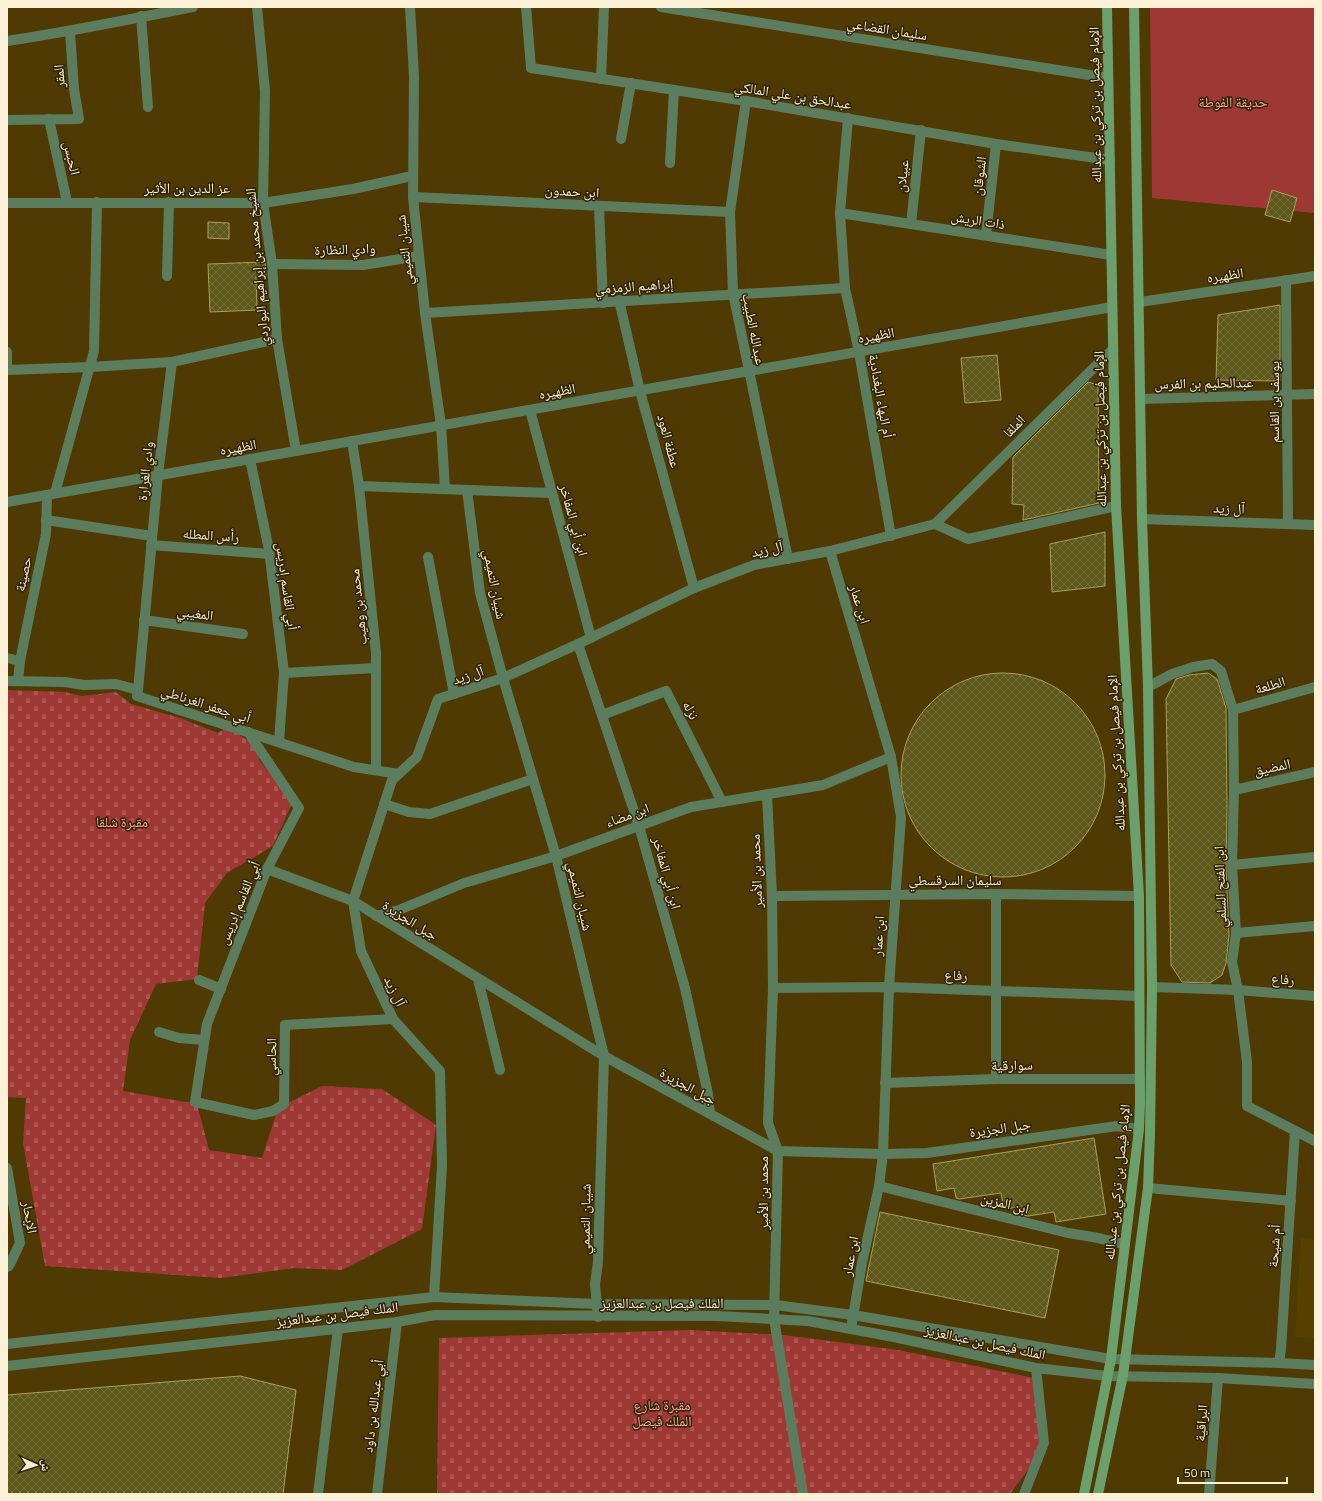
<svg xmlns="http://www.w3.org/2000/svg" width="1322" height="1501" font-family="'Titillium Web','Noto Naskh Arabic',sans-serif">
<style>
.built{fill:#584100}
.green{fill:#9e3835}
.cemetery{fill:url(#cemetery-stones)}
.building{fill:url(#building-cross-hatch);stroke:#a5a15d}
.lines{fill:none;stroke-linecap:round;stroke-linejoin:round}
.minor{stroke:#5c7d5d;stroke-width:10}
.tertiary{stroke:#5c7d5d;stroke-width:10}
.secondary{stroke:#6ba06c;stroke-width:10}
.labels{text-anchor:middle;stroke-width:3;stroke-linejoin:round;paint-order:stroke}
.street-label{font-size:14px;fill:#fcf0d7;stroke:#2f2308}
.park-label{font-size:14px;fill:#feaaa3;stroke:#2f2308}
</style>
<defs>
<pattern id="cemetery-stones" width="16" height="16" patternUnits="userSpaceOnUse"><rect width="16" height="16" fill="#9e3835"/><path d="M2 7V4a2 2 0 0 1 4 0v3zM10 15v-3a2 2 0 0 1 4 0v3z" fill="#ac5552"/></pattern>
<pattern id="building-cross-hatch" width="8" height="8" patternUnits="userSpaceOnUse"><rect width="8" height="8" fill="#5d5819"/><path d="M0 0l8 8M0 8l8-8" fill="none" stroke="#75703a"/></pattern>
</defs>
<rect width="100%" height="100%" fill="#4f3a04"/>
<!-- built -->
<polygon class="built" points="1301,1239 1315,1240 1315,1338 1295,1337"/>
<!-- green -->
<polygon class="green" points="1150,7 1315,7 1315,213 1152,198"/>
<!-- cemetery -->
<g class="cemetery">
<polygon points="7,690 65,692 82,696 116,692 131,704 180,718 218,733 227,727 255,745 259,760 293,801 273,846 227,873 205,903 197,979 156,984 130,1040 123,1091 197,1104 209,1150 262,1158 278,1108 322,1086 382,1089 436,1125 422,1229 342,1270 294,1268 221,1278 45,1266 23,1143 26,1098 7,1097"/>
<polygon points="690,1330 784,1335 898,1350 1039,1379 1042,1451 1010,1494 437,1494 439,1338"/>
</g>
<!-- building -->
<g class="building">
<polygon points="1272,190 1297,198 1290,222 1265,215"/>
<polygon points="208,222 229,223 229,239 208,238"/>
<polygon points="265,262 266,276 256,276 257,310 210,312 208,264"/>
<polygon points="1280,305 1280,381 1216,380 1218,315"/>
<polygon points="997,355 1001,400 965,403 961,358"/>
<polygon points="1088,382 1098,385 1099,503 1023,520 1024,505 1012,504 1013,457"/>
<polygon points="1105,532 1105,586 1052,592 1050,544"/>
<circle cx="1003" cy="775" r="102"/>
<polygon points="1208,673 1217,679 1226,708 1227,805 1226,865 1229,935 1226,963 1222,975 1210,983 1182,982 1171,965 1166,699 1176,679 1189,675"/>
<polygon points="1094,1138 1106,1214 1056,1222 1054,1212 1028,1216 1023,1215 1021,1207 1004,1209 1001,1193 959,1199 956,1198 954,1188 937,1191 933,1164"/>
<polygon points="880,1212 1059,1250 1045,1318 866,1281"/>
<polygon points="240,1376 296,1390 283,1494 7,1494 7,1395"/>
</g>
<g class="lines">
<!-- minor -->
<g class="minor">
<polyline points="257,7 265,91 263,203 272,264 277,339 296,451"/>
<polyline points="410,7 414,76 413,197 425,313 441,425 445,489"/>
<polyline points="526,7 531,68 746,101 996,144 1110,160"/>
<polyline points="661,7 1108,78"/>
<polyline points="141,16 148,107"/>
<path d="M7,41c62,-9 124,-22 186,-34"/>
<polyline points="601,79 604,7"/>
<polyline points="746,101 730,212 733,293 788,559"/>
<polyline points="848,118 840,213 845,288 859,352 891,536"/>
<polyline points="49,119 67,202"/>
<polyline points="7,120 79,119 74,89 70,32"/>
<polyline points="621,139 631,83"/>
<polyline points="670,163 674,90"/>
<polyline points="413,197 730,212"/>
<polyline points="7,203 263,203 353,189 412,176"/>
<polyline points="599,206 603,303"/>
<polyline points="840,213 1111,255"/>
<polyline points="911,224 921,130"/>
<polyline points="986,235 996,144"/>
<polyline points="272,264 363,265 419,256"/>
<polyline points="167,276 169,202"/>
<polyline points="1286,280 1288,524"/>
<polyline points="619,300 640,391 694,588"/>
<polyline points="1140,302 1315,276"/>
<polyline points="425,313 845,288"/>
<polyline points="7,352 7,370"/>
<polyline points="7,370 90,367 172,362"/>
<polyline points="1141,399 1315,394"/>
<polyline points="530,410 591,638"/>
<polyline points="352,441 359,486 376,653 376,770"/>
<polyline points="250,459 269,550 284,673 279,742"/>
<polyline points="359,486 552,493"/>
<polyline points="467,490 480,593 503,678 556,856 604,1056 598,1262 595,1284 598,1317"/>
<polyline points="55,493 94,351 97,202"/>
<polyline points="7,502 1112,307"/>
<polyline points="1142,519 1315,525"/>
<polyline points="46,520 152,536"/>
<polyline points="935,524 1113,349"/>
<polyline points="151,545 269,554"/>
<polyline points="830,551 891,757 901,817 889,987 883,1154 879,1186 862,1263 851,1329"/>
<polyline points="428,557 454,694"/>
<polyline points="144,620 243,634"/>
<polyline points="578,644 639,826 685,988 708,1094 710,1114"/>
<polyline points="7,658 20,661"/>
<polyline points="284,673 376,668"/>
<polyline points="7,681 65,682 84,685 116,684 138,690 137,696 354,767 399,774"/>
<polyline points="18,681 20,661 46,534 47,495"/>
<polyline points="1148,687 1172,674 1193,667 1212,664 1221,671 1233,710 1234,790 1232,865 1236,933 1232,962 1238,990 1247,1062 1247,1106 1315,1141"/>
<polyline points="138,690 158,475 172,362 277,339"/>
<polyline points="1233,710 1315,687"/>
<polyline points="602,715 666,691 722,802"/>
<polyline points="248,732 299,808 267,869 207,1024 195,1102 254,1115 273,1111 284,1104 285,1025 393,1019"/>
<polyline points="1234,790 1315,772"/>
<polyline points="767,795 772,896 773,988 768,1123 778,1151 774,1319 803,1494"/>
<polyline points="384,804 409,812 430,814 533,779"/>
<polyline points="1232,865 1315,857"/>
<polyline points="267,869 353,901 604,1056 778,1151 883,1154 927,1153 1117,1126 1139,1129"/>
<polyline points="996,894 996,1079"/>
<polyline points="772,896 996,894 1139,896"/>
<polyline points="376,916 399,910 464,883 556,856 691,807 823,785 891,757"/>
<polyline points="1236,933 1315,926"/>
<polyline points="478,979 500,1070"/>
<polyline points="199,980 221,989"/>
<polyline points="1152,987 1238,990 1315,996"/>
<polyline points="773,988 889,987 1139,996"/>
<polyline points="159,1032 179,1038 204,1040"/>
<polyline points="885,1083 996,1079 1139,1079"/>
<polyline points="7,1168 20,1243 9,1266 7,1267"/>
<polyline points="879,1186 1068,1233 1093,1237 1125,1244"/>
<polyline points="1148,1188 1291,1201"/>
<polyline points="434,1297 442,1166 440,1071 393,1019 361,951 353,901 392,780 417,757 438,699 503,678 578,644 694,588 754,565 830,551 935,524 968,539 1116,506"/>
<polyline points="1279,1363 1281,1349 1295,1131"/>
<polyline points="318,1494 338,1328"/>
<polyline points="377,1494 397,1322"/>
<polyline points="1024,1494 1044,1443 1036,1368"/>
<polyline points="1209,1494 1218,1378"/>
</g>
<!-- tertiary -->
<g class="tertiary">
<polyline points="7,1344 434,1297 597,1304 775,1305 853,1315 1111,1359 1279,1363 1315,1365"/>
<polyline points="7,1366 397,1322 435,1315 717,1316 808,1321 894,1337 1036,1368 1108,1376 1218,1378 1315,1384"/>
</g>
<!-- secondary -->
<g class="secondary">
<polyline points="1084,1494 1111,1359 1139,1129 1140,1102 1139,896 1116,506 1107,7"/>
<polyline points="1098,1494 1123,1375 1148,1188 1150,1134 1152,987 1148,687 1142,519 1134,7"/>
</g>
</g>
<g class="labels">
<!-- street labels -->
<g class="street-label">
<text transform="translate(887 29) rotate(9)" y="5">سليمان القضاعي</text>
<text transform="translate(59 76) rotate(-94)" y="5">المقر</text>
<text transform="translate(793 95) rotate(9)" y="5">عبدالحق بن علي المالكي</text>
<text transform="translate(1095 105) rotate(-91)" y="5">الإمام فيصل بن تركي بن عبدالله</text>
<text transform="translate(72 158) rotate(77)" y="5">الحبس</text>
<text transform="translate(902 176) rotate(-84)" y="5">عبيلان</text>
<text transform="translate(979 176) rotate(-83)" y="5">الشوقان</text>
<text x="187" y="193">عز الدين بن الأثير</text>
<text transform="translate(572 191) rotate(3)" y="5">ابن حمدون</text>
<text transform="translate(978 220) rotate(9)" y="5">ذات الريش</text>
<text transform="translate(345 249) rotate(-2)" y="5">وادي النظارة</text>
<text transform="translate(404 250) rotate(-96)" y="5">شيبان التميمي</text>
<text transform="translate(257 267) rotate(-95)" y="5">الشيخ محمد بن إبراهيم البواردي</text>
<text transform="translate(1225 275) rotate(-8)" y="5">الظهيره</text>
<text transform="translate(634 286) rotate(-4)" y="5">إبراهيم الزمزمي</text>
<text transform="translate(754 329) rotate(79)" y="5">عبدالله الطبيب</text>
<text transform="translate(876 335) rotate(-10)" y="5">الظهيره</text>
<text transform="translate(1204 383) rotate(-1)" y="5">عبدالحليم بن الفرس</text>
<text transform="translate(557 391) rotate(-10)" y="5">الظهيره</text>
<text transform="translate(881 396) rotate(80)" y="5">أم البهاء البغدادية</text>
<text transform="translate(1274 402) rotate(-90)" y="5">يوسف بن القاسم</text>
<text transform="translate(1014 426) rotate(-45)" y="5">الملقا</text>
<text transform="translate(1100 429) rotate(-91)" y="5">الإمام فيصل بن تركي بن عبدالله</text>
<text transform="translate(669 441) rotate(75)" y="5">عطفة العود</text>
<text transform="translate(238 447) rotate(-10)" y="5">الظهيره</text>
<text transform="translate(145 471) rotate(-84)" y="5">وادي الغرارة</text>
<text transform="translate(1229 508) rotate(2)" y="5">آل زيد</text>
<text transform="translate(574 520) rotate(75)" y="5">ابن أبي المفاخر</text>
<text transform="translate(211 535) rotate(4)" y="5">رأس المطله</text>
<text transform="translate(767 549) rotate(-12)" y="5">آل زيد</text>
<text transform="translate(23 574) rotate(-78)" y="5">حصينة</text>
<text transform="translate(495 584) rotate(79)" y="5">شيبان التميمي</text>
<text transform="translate(287 586) rotate(82)" y="5">أبي القاسم إدريس</text>
<text transform="translate(860 604) rotate(73)" y="5">ابن عمار</text>
<text transform="translate(358 607) rotate(-96)" y="5">محمد بن وهيب</text>
<text transform="translate(195 613) rotate(8)" y="5">المغيبي</text>
<text transform="translate(468 675) rotate(-18)" y="5">آل زيد</text>
<text transform="translate(1270 685) rotate(-16)" y="5">الطلعة</text>
<text transform="translate(206 704) rotate(18)" y="5">أبي جعفر الغرناطي</text>
<text transform="translate(691 710) rotate(63)" y="5">نزله</text>
<text transform="translate(1116 753) rotate(-93)" y="5">الإمام فيصل بن تركي بن عبدالله</text>
<text transform="translate(1272 767) rotate(-12)" y="5">المضيق</text>
<text transform="translate(627 815) rotate(-20)" y="5">ابن مضاء</text>
<text transform="translate(756 871) rotate(-92)" y="5">محمد بن الأمير</text>
<text transform="translate(667 873) rotate(75)" y="5">ابن أبي المفاخر</text>
<text x="955" y="885">سليمان السرقسطي</text>
<text transform="translate(1220 887) rotate(-92)" y="5">ابن الفتح السلمي</text>
<text transform="translate(580 896) rotate(77)" y="5">شيبان التميمي</text>
<text transform="translate(239 903) rotate(-68)" y="5">أبي القاسم إدريس</text>
<text transform="translate(410 920) rotate(32)" y="5">جبل الجزيرة</text>
<text transform="translate(878 936) rotate(-86)" y="5">ابن عمار</text>
<text transform="translate(956 975) rotate(2)" y="5">رفاع</text>
<text transform="translate(1283 979) rotate(4)" y="5">رفاع</text>
<text transform="translate(395 991) rotate(65)" y="5">آل زيد</text>
<text transform="translate(271 1057) rotate(-89)" y="5">الحاسي</text>
<text transform="translate(1012 1065) rotate(-1)" y="5">سوارقية</text>
<text transform="translate(688 1086) rotate(29)" y="5">جبل الجزيرة</text>
<text transform="translate(1000 1128) rotate(-8)" y="5">جبل الجزيرة</text>
<text transform="translate(1117 1182) rotate(-84)" y="5">الإمام فيصل بن تركي بن عبدالله</text>
<text transform="translate(763 1193) rotate(-90)" y="5">محمد بن الأمير</text>
<text transform="translate(1005 1203) rotate(14)" y="5">ابن المزين</text>
<text transform="translate(30 1217) rotate(80)" y="5">الإبحار</text>
<text transform="translate(585 1219) rotate(-89)" y="5">شيبان التميمي</text>
<text transform="translate(1274 1246) rotate(-86)" y="5">أم شيحة</text>
<text transform="translate(850 1256) rotate(-79)" y="5">ابن عمار</text>
<text x="662" y="1308">الملك فيصل بن عبدالعزيز</text>
<text transform="translate(337 1314) rotate(-7)" y="5">الملك فيصل بن عبدالعزيز</text>
<text transform="translate(985 1342) rotate(12)" y="5">الملك فيصل بن عبدالعزيز</text>
<text transform="translate(373 1406) rotate(-83)" y="5">أبي عبدالله بن داود</text>
<text transform="translate(1201 1423) rotate(-85)" y="5">البراقية</text>
</g>
<!-- park labels -->
<g class="park-label">
<text x="1233" y="107">حديقة الفوطة</text>
<text x="122" y="827">مقبرة شلقا</text>
<text x="662" y="1410">مقبرة شارع<tspan x="662" dy="16">الملك فيصل</tspan></text>
</g>
</g>
<!-- border -->
<rect width="1322" height="1501" fill="none" stroke="#fcf0d7" stroke-width="16"/>
<!-- north arrow -->
<g transform="translate(36 1465) rotate(93)" stroke="#2f2308" stroke-width="3" paint-order="stroke">
<path d="M0-3L7 15L0 10L-7 15Z" fill="#fcf0d7"/>
<text y="-6" font-size="11" font-weight="bold" text-anchor="middle" fill="#fcf0d7">ش</text>
</g>
<!-- scale -->
<path d="M1178 1477v6h109v-6" fill="none" stroke="#fcf0d7" stroke-width="2"/>
<text x="1184" y="1477" font-size="12" fill="#fcf0d7" stroke="#2f2308" stroke-width="3" paint-order="stroke">50 m</text>
</svg>
